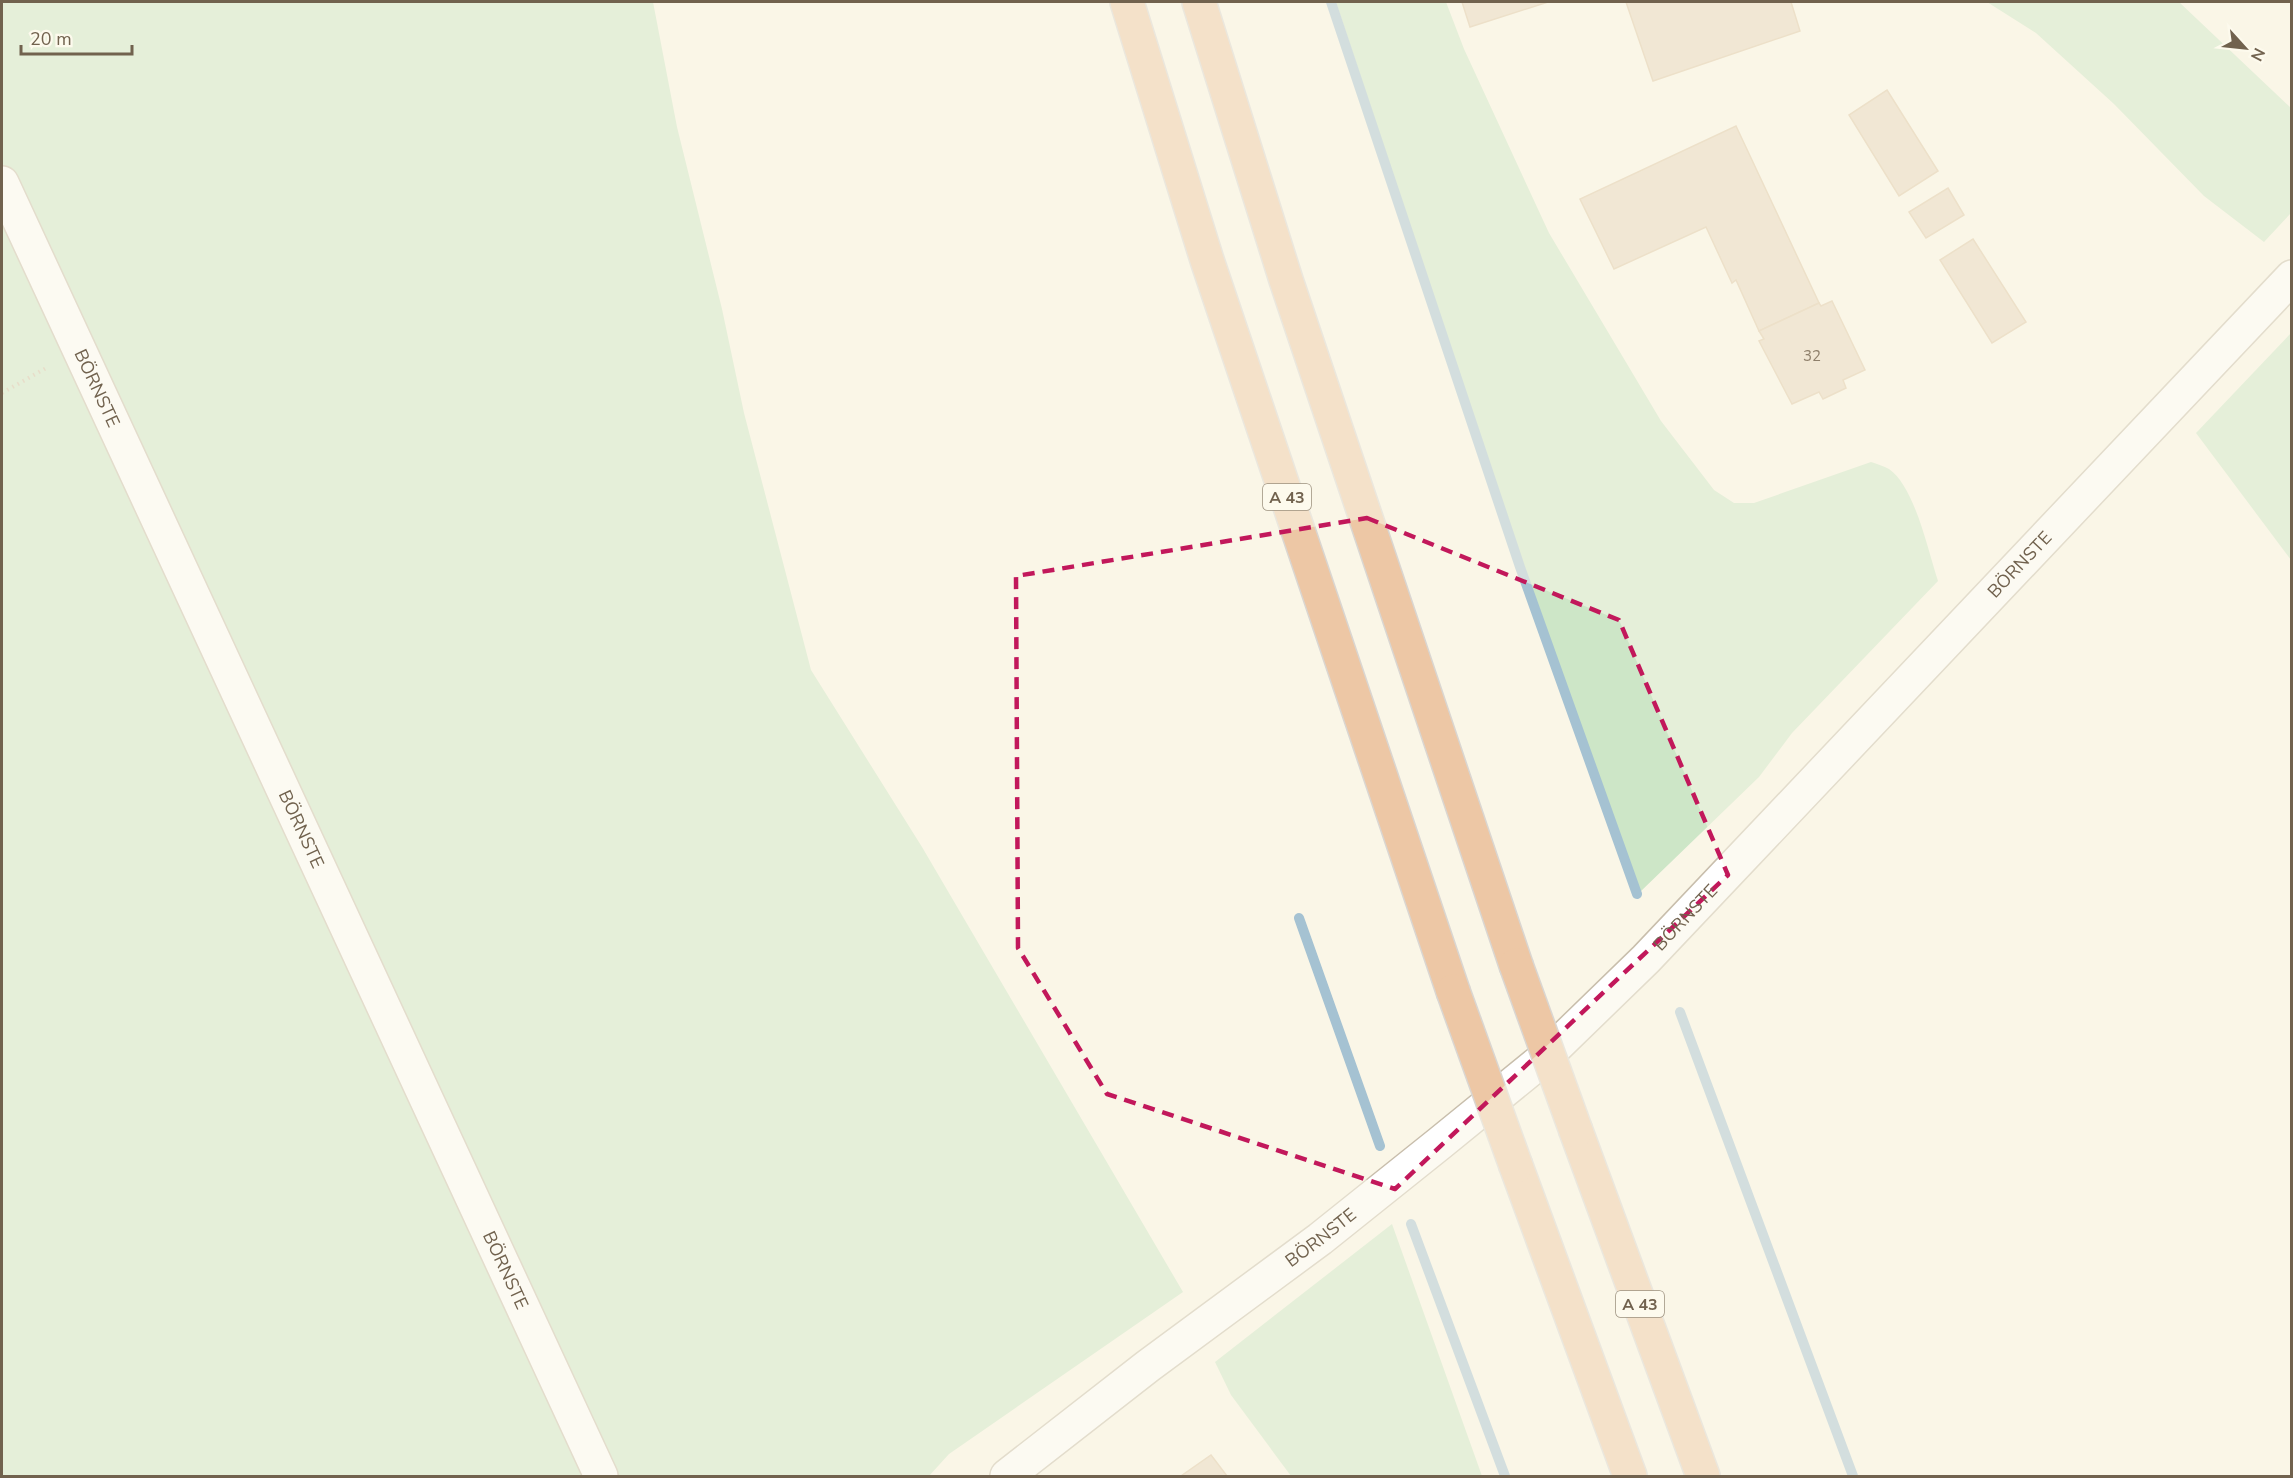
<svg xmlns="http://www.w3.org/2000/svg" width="2293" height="1478" font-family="'Nunito Sans',sans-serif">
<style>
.green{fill:#cde6c7}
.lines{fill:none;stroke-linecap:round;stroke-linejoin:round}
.stream{stroke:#a5c2d2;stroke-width:10}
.building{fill:#e7d6bd;stroke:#ddc6a4;stroke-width:1.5}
.minor-casing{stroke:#c8beac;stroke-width:36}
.highway-casing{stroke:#dad6d1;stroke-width:36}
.path{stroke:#d1bfa5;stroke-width:4;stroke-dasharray:1.5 4.5;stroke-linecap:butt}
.minor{stroke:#fff;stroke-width:33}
.highway{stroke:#edc7a5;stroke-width:33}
.highway-bridge-casing{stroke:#dad6d1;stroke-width:36;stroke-linecap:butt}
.highway-bridge{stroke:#edc7a5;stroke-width:33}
.marked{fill:none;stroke:#c2185b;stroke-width:4.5;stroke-dasharray:12 8;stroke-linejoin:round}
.labels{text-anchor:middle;stroke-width:4.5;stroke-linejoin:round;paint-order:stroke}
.number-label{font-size:15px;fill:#8e7f6a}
.shield{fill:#fdfaed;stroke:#9b907e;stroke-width:1.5}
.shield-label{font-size:16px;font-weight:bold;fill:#71624e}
.street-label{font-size:18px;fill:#71624e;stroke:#fdfaed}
</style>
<rect width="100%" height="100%" fill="#faf6e7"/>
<!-- green -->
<g class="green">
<polygon points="2,2 653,2 677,127 722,309 744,413 811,670 922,847 1183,1292 949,1454 929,1476 2,1476"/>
<path d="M1336,2h110l18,47 85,184 112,188 53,69 20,13h20l117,-41c6,2 13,4 18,7 26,18 39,82 49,112l-146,152 -33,44 -119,115 -146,-411z"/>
<polygon points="1987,2 2179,2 2291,108 2291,213 2264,242 2204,196 2114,104 2036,33"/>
<polygon points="2291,333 2291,560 2196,433"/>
<polygon points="1392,1224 1482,1476 1291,1476 1231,1395 1215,1362"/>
</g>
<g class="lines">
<!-- stream -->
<g class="stream">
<polyline points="1331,2 1520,567 1637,894"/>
<polyline points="1299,918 1380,1146"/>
<polyline points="1680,1012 1853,1476"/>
<polyline points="1411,1224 1505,1476"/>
</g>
</g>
<!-- building -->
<g class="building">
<polygon points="1462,2 1548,2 1470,27"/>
<polygon points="1626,2 1791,2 1800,31 1653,81"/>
<polygon points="1887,90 1938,171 1899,196 1849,115"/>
<polygon points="1736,126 1819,303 1759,331 1736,280 1732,283 1706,227 1614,269 1580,199"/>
<polygon points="1948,188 1964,215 1926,238 1909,212"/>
<polygon points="1973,239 2026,322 1992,343 1940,260"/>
<polygon points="1832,301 1865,370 1843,380 1846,388 1823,399 1819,392 1792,404 1759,341 1764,339 1759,331 1819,303 1821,306"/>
<polygon points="1211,1455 1227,1476 1181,1476"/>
</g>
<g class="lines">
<!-- minor casing -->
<g class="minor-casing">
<g id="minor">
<path id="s1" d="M2,183l599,1293"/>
<path id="s2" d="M1007,1476l141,-110 172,-127 120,-96 102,-83 104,-101 646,-682"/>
</g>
</g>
<!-- highway casing -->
<g class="highway-casing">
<g id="highway">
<polyline points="1127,2 1207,260 1453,991"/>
<polyline points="1199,2 1286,280 1516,965"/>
<polyline points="1576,1131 1703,1476"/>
<polyline points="1516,1166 1630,1476"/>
</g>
</g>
<!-- path -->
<polyline class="path" points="2,393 48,367"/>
<!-- minor -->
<use href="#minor" class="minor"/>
<!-- highway -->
<use href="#highway" class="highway"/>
<!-- highway-bridge casing -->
<g class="highway-bridge-casing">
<g id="highway-bridge">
<polyline points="1516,965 1576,1131"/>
<polyline points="1453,991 1516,1166"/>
</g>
</g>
<!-- highway-bridge -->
<use href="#highway-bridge" class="highway-bridge"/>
</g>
<!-- marked area -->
<path d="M0 0H2293V1478H0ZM1367,518l252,102 109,255 -333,314 -288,-95 -89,-146 -2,-372z" fill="#faf6e7" fill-opacity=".55" fill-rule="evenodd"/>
<path class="marked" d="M1367,518l252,102 109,255 -333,314 -288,-95 -89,-146 -2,-372z"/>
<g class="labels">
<!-- number labels -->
<g class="number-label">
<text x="1812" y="361">32</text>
</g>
<!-- shield labels -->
<g class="shield">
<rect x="1263" y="484" width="48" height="26" rx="4.5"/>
<rect x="1616" y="1291" width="48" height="26" rx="4.5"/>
</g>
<g class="shield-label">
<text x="1287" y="503">A 43</text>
<text x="1640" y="1310">A 43</text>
</g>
<!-- street labels -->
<g class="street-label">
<text dy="6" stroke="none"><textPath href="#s1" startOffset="226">BÖRNSTE</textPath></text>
<text dy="6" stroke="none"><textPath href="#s2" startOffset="1366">BÖRNSTE</textPath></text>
<text dy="6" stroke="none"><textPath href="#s1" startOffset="712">BÖRNSTE</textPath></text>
<text dy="6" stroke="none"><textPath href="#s2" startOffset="880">BÖRNSTE</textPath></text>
<text dy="6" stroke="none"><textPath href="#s2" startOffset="394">BÖRNSTE</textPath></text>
<text dy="6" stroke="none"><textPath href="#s1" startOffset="1198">BÖRNSTE</textPath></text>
</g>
</g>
<!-- border -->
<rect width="2293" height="1478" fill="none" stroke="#71624e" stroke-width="6"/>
<!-- north arrow -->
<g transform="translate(2245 48) rotate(117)" stroke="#fdfaed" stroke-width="4.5" paint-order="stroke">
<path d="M0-4.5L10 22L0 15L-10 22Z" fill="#71624e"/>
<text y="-9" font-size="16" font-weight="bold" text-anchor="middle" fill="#71624e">N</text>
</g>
<!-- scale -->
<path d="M21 45v9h111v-9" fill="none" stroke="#71624e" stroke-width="3"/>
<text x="30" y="45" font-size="18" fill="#71624e" stroke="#fdfaed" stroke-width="4.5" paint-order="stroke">20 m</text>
</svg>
